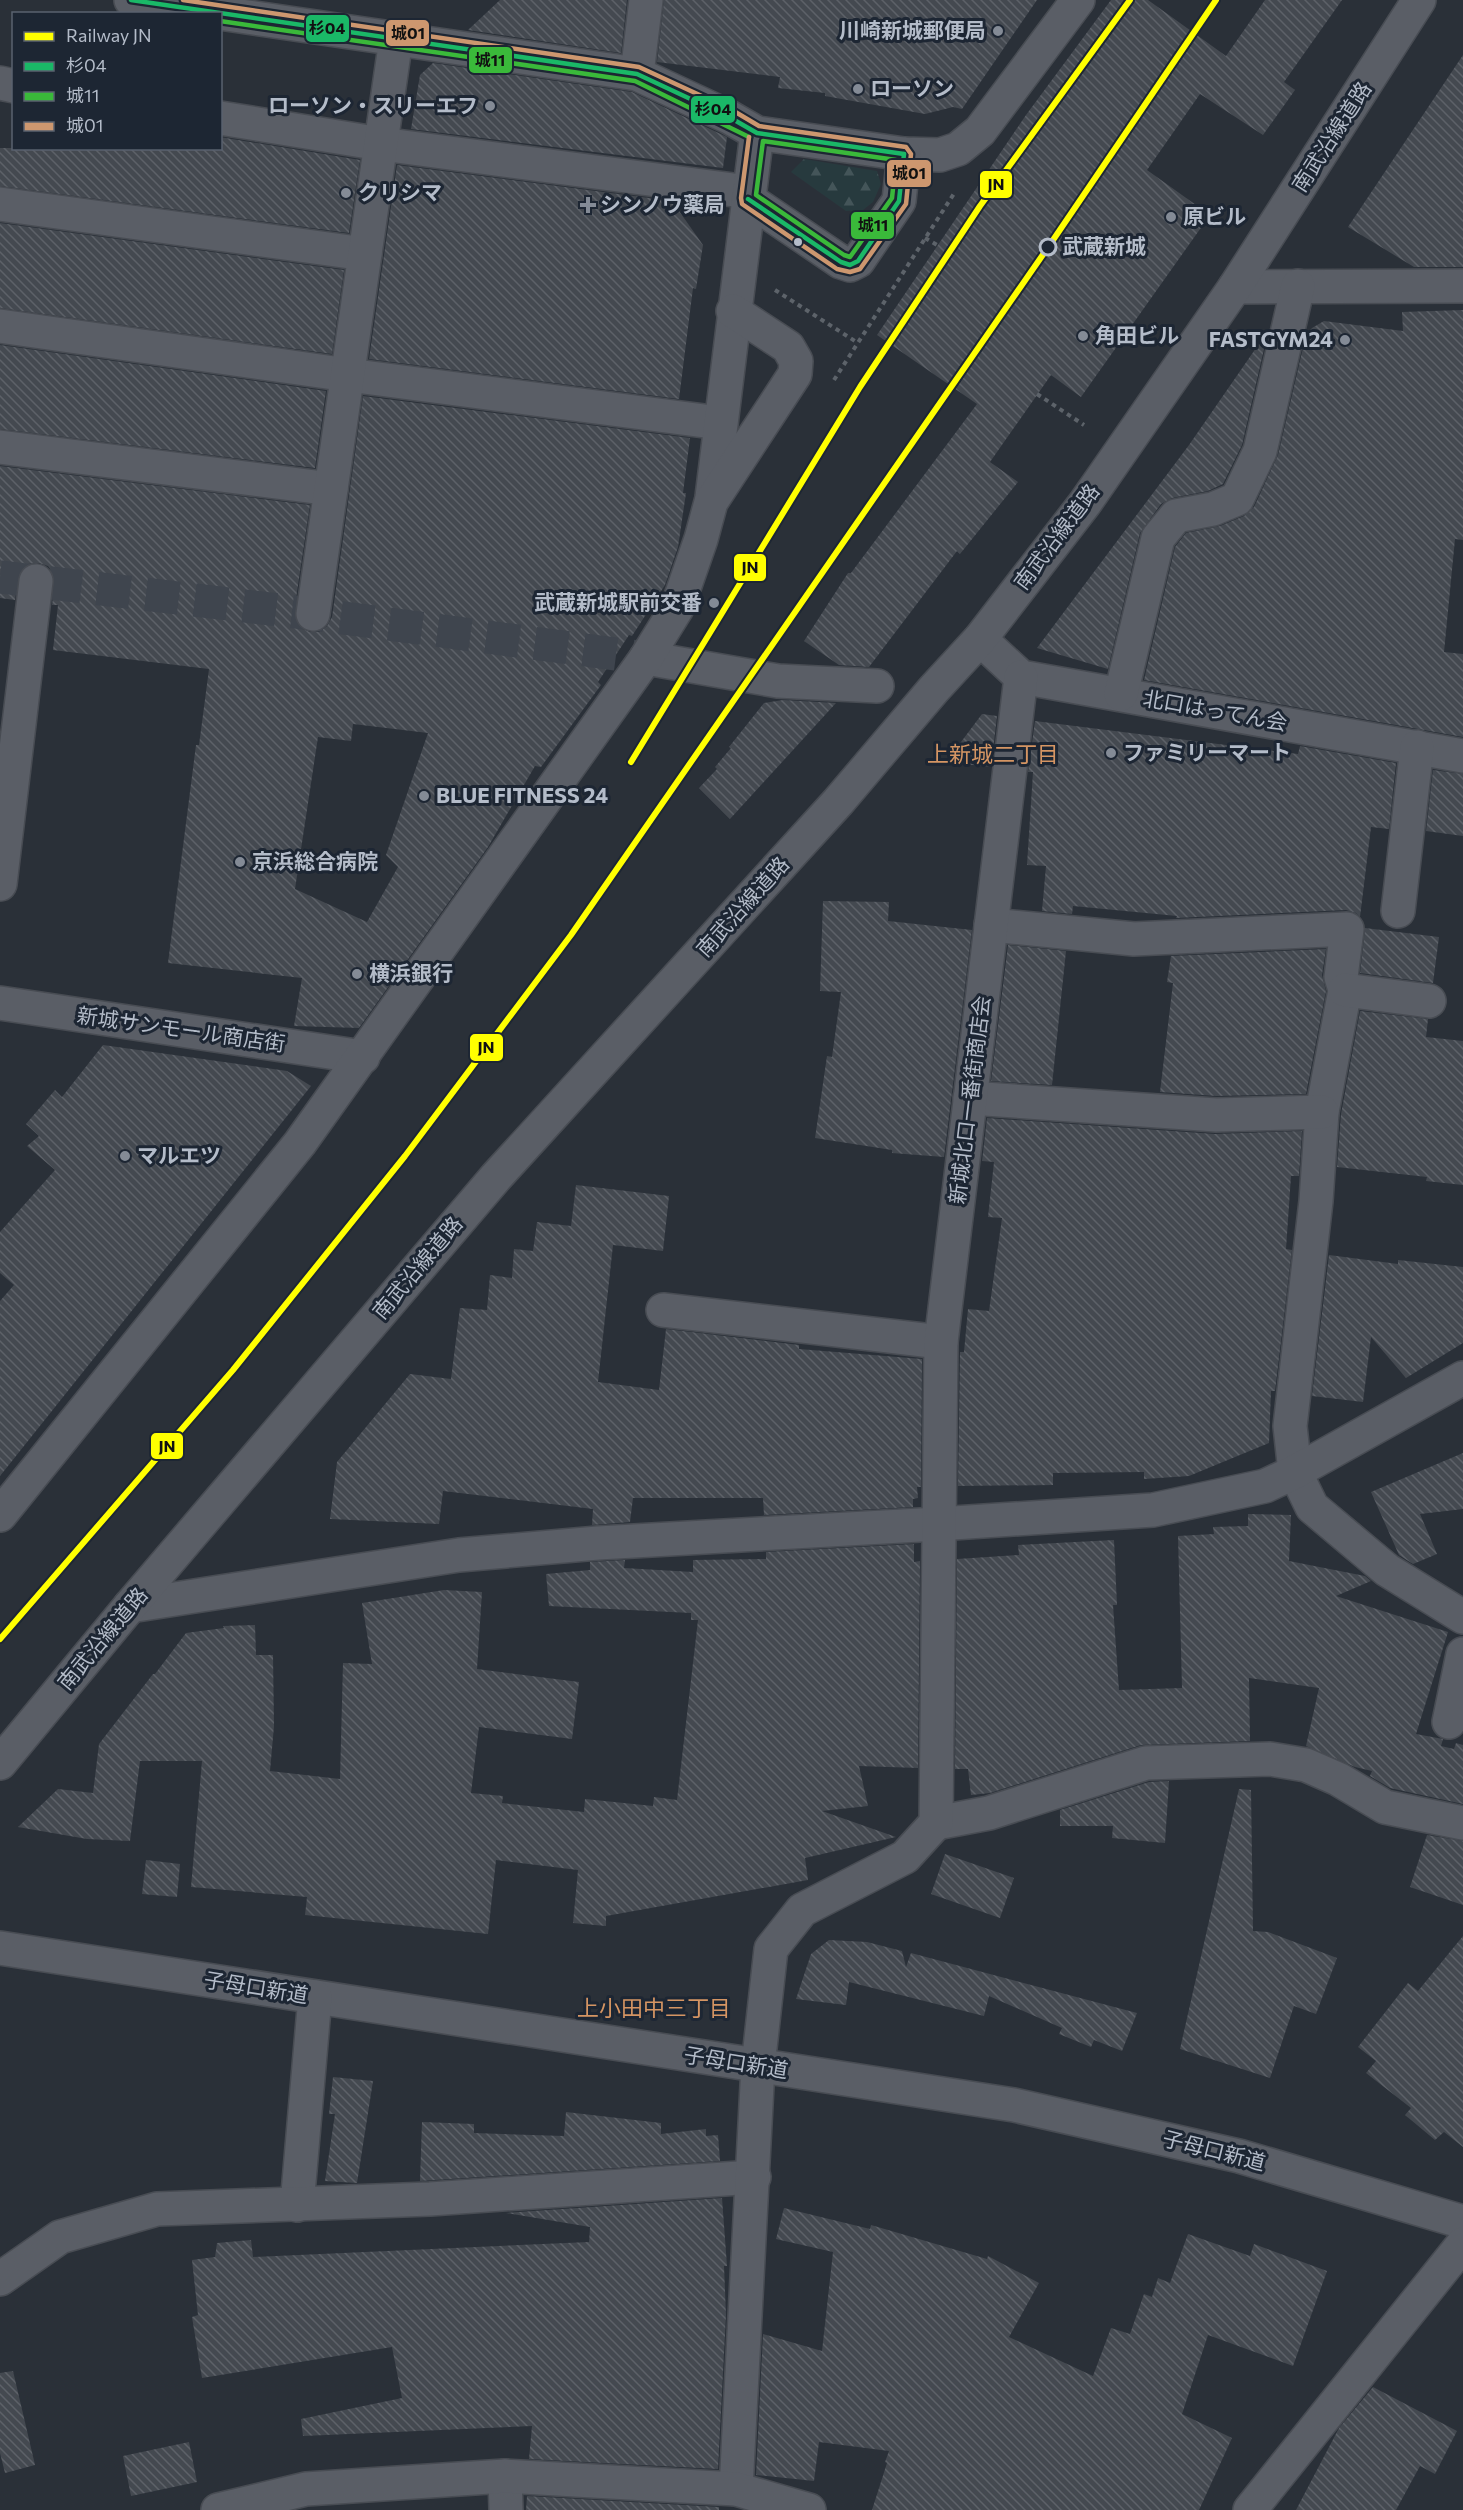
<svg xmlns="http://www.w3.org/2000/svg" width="1463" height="2510" font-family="Commissioner,'Noto Sans JP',sans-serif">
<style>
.forest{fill:url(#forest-firs)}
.building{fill:url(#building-back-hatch);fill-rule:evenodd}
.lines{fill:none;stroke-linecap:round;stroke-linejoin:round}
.minor-tunnel{stroke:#3f454e;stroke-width:33;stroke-dasharray:33 16;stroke-linecap:butt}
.minor-casing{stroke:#484c53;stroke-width:36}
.path{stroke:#5d636a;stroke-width:4;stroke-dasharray:4.5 4.5;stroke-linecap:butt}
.minor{stroke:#5a5e66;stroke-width:33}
.bus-1-casing{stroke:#1d2633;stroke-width:9}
.bus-2-casing{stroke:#1d2633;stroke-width:9}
.bus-3-casing{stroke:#1d2633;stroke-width:9}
.bus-1{stroke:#1ab867;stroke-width:4.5}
.bus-2{stroke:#3ab93a;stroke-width:4.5}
.bus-3{stroke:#cd976f;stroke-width:4.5}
.rail-1-casing{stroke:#1d2633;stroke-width:10}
.rail-1{stroke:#ff0;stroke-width:6}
.poi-dot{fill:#848b96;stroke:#1d2633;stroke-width:2}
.bus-dot{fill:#b4bcc9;stroke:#1d2633;stroke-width:2}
.stop-dot{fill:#1d2633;stroke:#b4bcc9;stroke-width:3}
.labels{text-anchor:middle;stroke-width:6;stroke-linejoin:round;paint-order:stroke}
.poi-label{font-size:21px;font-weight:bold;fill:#b4bcc9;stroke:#1d2633;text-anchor:start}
.street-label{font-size:21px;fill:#b4bcc9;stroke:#1d2633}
.stop-label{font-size:21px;font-weight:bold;fill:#b4bcc9;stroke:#1d2633;text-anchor:start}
.neighbourhood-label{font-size:22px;fill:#d59563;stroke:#1d2633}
.line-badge{stroke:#1d2633;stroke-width:2}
.pale-badge-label{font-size:16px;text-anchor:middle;font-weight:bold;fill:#111}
</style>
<defs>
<pattern id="forest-firs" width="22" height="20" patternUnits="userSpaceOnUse" patternTransform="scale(1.5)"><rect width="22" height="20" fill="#273a3e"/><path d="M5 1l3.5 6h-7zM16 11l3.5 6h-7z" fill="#445559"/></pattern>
<pattern id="building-back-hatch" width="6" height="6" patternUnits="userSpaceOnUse" patternTransform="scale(1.5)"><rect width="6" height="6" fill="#444950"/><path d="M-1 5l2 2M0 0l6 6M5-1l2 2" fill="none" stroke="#5d6168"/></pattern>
</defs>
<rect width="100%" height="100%" fill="#2a3038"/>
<!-- forest -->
<polygon class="forest" points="804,159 877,171 881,184 873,202 863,210 846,211 791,172"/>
<!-- building -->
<g class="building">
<polygon points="500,0 627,0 621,53 468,30"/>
<polygon points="664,0 1037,0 962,109 953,107 925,114 825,96 825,93 778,88 780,77 657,62"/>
<polygon points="1111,0 1148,0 1226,56 1265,0 1342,0 1284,82 1295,90 1263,135 1200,94 1147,170 1210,215 1081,397 1051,375 990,462 1018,482 960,554 957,551 869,667 839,665 804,641 848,573 851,573 977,404 877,335 1026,115"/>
<polygon points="1463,55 1463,267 1414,267 1348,227"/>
<polygon points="433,63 632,92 727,137 723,168 411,129 420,75"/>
<polygon points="220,137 360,160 349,233 0,186 0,148 220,148"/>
<polygon points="397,165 672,201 703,245 696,289 693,288 679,399 369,359"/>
<polygon points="0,223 344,270 332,354 0,308"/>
<polygon points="1463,310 1463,540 1455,539 1444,652 1463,654 1463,737 1144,680 1175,547 1186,533 1220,526 1244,516 1254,507 1278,455 1306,335 1312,328 1324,321 1403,331 1402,312"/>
<polygon points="1265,335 1267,336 1242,445 1223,484 1208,491 1172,498 1161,504 1140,533 1108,669 1037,648 1189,445"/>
<polygon points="0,345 326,391 315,468 0,429"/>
<path d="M363,396l327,42 -7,55h3l-8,54 -13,38 -33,51 -3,-1 -31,47 3,3 -60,82 -6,-1 -47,81 -129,181 -65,-2 8,-48 -134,-15 28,-218h3l10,-76 -156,-19 5,-45h-6l3,-22 -2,-10 -5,-7 -9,-3 -11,1 -7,5 -3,9 -3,22 -15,-2v-132l310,39 -16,107 1,8 6,8 9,4h9l8,-6 5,-9zM353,724l75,9 -42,122 12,12 -31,55 -72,-33 23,-152 33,4z"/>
<polygon points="783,700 836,703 730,819 699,788 717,769 715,767 731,748 729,747 764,703"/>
<polygon points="982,714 997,716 991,767 946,762"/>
<polygon points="1035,721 1298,754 1300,746 1396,763 1389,829 1371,827 1360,917 1356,913 1346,910 1176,918 1177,916 1073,906 1072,914 1042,911 1046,866 1027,865 1033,772 1028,772"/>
<polygon points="1433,770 1463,774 1463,836 1426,831"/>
<polygon points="823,901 889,902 888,921 972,930 944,1157 892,1153 892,1150 815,1138 827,1056 832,1057 841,992 820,991"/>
<polygon points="1365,928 1439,937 1433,983 1360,973"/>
<polygon points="1008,945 1066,951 1052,1085 991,1081"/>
<polygon points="1326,949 1322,975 1326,991 1306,1094 1216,1096 1160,1092 1173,983 1167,982 1171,956"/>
<polygon points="1360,1011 1428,1019 1426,1037 1463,1041 1463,1185 1426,1181 1427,1177 1337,1167 1341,1114"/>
<polygon points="103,1045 287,1071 311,1086 0,1476 0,1301 14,1285 0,1273 0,1232 55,1170 27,1146 39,1136 26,1124 55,1090 62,1097"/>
<polygon points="987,1118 1215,1134 1302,1131 1299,1176 1291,1176 1286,1249 1292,1250 1275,1391 1271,1391 1269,1443 1189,1476 1144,1479 1144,1472 1053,1473 1053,1485 958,1486 960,1352 964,1352 968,1309 989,1311 1002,1218 988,1217 994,1162 982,1161"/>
<polygon points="576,1185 669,1196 663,1251 613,1245 598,1382 659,1390 666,1329 799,1345 799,1349 922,1359 921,1487 917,1487 918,1498 913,1499 913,1507 764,1515 763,1498 633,1498 630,1522 592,1525 593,1509 443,1491 439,1524 330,1519 337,1462 410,1374 451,1379 460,1308 487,1310 490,1275 512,1278 514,1249 533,1251 537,1222 571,1226"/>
<polygon points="1329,1255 1398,1264 1398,1260 1463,1267 1463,1343 1406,1378 1371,1337 1363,1402 1312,1396"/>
<polygon points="1463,1453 1463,1509 1420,1514 1437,1554 1413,1564 1399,1555 1371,1492"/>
<polygon points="1248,1514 1291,1515 1289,1561 1365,1576 1371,1581 1336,1596 1448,1632 1416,1734 1443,1739 1441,1746 1454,1749 1456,1743 1463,1745 1463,1804 1390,1788 1370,1776 1372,1771 1355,1767 1306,1746 1319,1688 1249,1678 1250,1741 1141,1745 990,1793 971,1795 968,1769 955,1769 957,1559 1019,1555 1018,1545 1114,1540 1117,1605 1113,1605 1119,1690 1182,1688 1178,1536 1214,1534 1213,1527 1248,1526"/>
<polygon points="914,1544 914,1562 920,1561 918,1768 859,1766 868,1806 822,1811 896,1837 805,1858 808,1880 606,1916 606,1926 573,1923 578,1870 496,1860 488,1934 305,1915 307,1897 191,1887 202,1761 140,1761 130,1841 87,1839 18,1827 58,1789 93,1793 99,1744 153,1674 155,1674 186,1633 224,1628 223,1626 255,1625 256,1655 273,1655 274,1726 270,1771 340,1779 343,1663 372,1664 362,1603 444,1590 482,1592 477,1669 579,1682 572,1739 479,1727 471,1793 503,1796 502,1803 584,1812 585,1799 653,1806 654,1797 677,1800 698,1620 691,1620 691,1613 549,1606 546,1574 590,1570 590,1562 625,1560 624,1568 693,1572 693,1560 766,1559 766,1552"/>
<polygon points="1169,1781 1165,1843 1112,1838 1113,1826 1060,1826 1060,1810 1149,1782"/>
<polygon points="1239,1789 1251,1790 1253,1931 1268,1932 1337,1958 1316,2014 1294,2006 1270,2078 1180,2049"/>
<polygon points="1427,1835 1463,1841 1463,1905 1410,1887"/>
<polygon points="945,1854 1014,1878 1000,1918 931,1894"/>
<polygon points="146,1860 180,1864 177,1897 142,1894"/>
<polygon points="1463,1936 1463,2147 1444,2132 1435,2140 1405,2115 1411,2108 1366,2073 1376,2061 1358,2047 1408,1983 1418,1991"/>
<polygon points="829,1940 867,1942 902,1951 906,1967 911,1953 1137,2013 1122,2051 1094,2040 1091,2047 1059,2034 1062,2028 989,1996 984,2016 849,1982 846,2005 796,1999 811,1954"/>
<polygon points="333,2077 373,2081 357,2183 325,2181 335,2114 329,2114"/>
<polygon points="566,2112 661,2123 661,2134 706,2129 706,2136 718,2135 720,2161 420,2181 422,2122 474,2124 474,2133 564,2136"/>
<polygon points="722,2198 727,2266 724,2266 726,2315 718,2469 529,2459 532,2426 303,2436 301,2419 402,2398 392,2347 202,2378 192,2317 198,2315 192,2260 215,2257 217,2243 251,2240 253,2257 589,2242 590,2227 506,2213"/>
<polygon points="784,2208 870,2229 871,2225 987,2259 988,2256 1039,2283 1009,2337 1093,2376 1111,2328 1130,2334 1144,2294 1152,2297 1158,2278 1170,2283 1188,2234 1250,2256 1254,2244 1327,2271 1293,2366 1208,2335 1182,2414 1232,2438 1199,2510 872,2510 887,2463 885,2462 889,2451 819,2442 814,2481 756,2475 763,2334 822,2351 833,2252 776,2239"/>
<polygon points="13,2371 35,2465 5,2473 0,2453 0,2373"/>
<polygon points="1373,2387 1457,2431 1435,2474 1420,2466 1396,2510 1296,2510 1339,2428"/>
<polygon points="189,2442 197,2482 131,2496 123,2456"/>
<polygon points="527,2496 719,2507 719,2510 526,2510"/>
</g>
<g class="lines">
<!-- minor-tunnel -->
<polyline class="minor-tunnel" points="0,577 313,614 646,658"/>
<!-- minor casing -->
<g class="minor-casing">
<g id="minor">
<polyline points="131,0 637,74 729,117 757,133 904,154 940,155 958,149 980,131 1078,0"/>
<polyline points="637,74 646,0"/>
<polyline points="0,83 14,86"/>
<polyline points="220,118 381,144 749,192"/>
<polyline points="748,199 841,262 850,265 858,261 899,201 904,154"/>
<polyline points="0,204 365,254"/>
<polyline points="1235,287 1463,286"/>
<polyline points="0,326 348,375 720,423"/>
<polyline points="0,447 331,489"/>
<polyline points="712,497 757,133"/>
<polyline points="313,614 396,39"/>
<polyline points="980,639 1021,677 1463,756"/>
<polyline points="646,658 778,681 877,686"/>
<polyline points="1121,694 1158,538 1176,516 1213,509 1237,499 1260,451 1298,286"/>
<polyline points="0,884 36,581"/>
<polyline points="1398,911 1417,747"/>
<polyline points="991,925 1134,939 1347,929 1341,977 1345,990 1322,1112 1316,1201 1290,1426 1295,1472 1312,1507 1387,1570 1463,1617"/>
<polyline points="1345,990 1429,1001"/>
<polyline points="0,1003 363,1057"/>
<polyline points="970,1098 1216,1115 1322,1112"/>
<polyline points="663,1310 941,1342"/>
<polyline points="0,1515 300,1143 646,658 677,608 701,539 711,502 795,374 796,361 788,347 733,311"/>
<polyline points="130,1606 459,1555 598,1543 938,1524 1153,1510 1265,1486 1295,1472 1463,1378"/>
<polyline points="1449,1722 1463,1654"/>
<polyline points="0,1763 130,1606 496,1177 838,802 934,689 980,639 1085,503 1235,287 1419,0"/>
<polyline points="936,1823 989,1813 1146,1763 1270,1759 1306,1765 1338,1779 1385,1807 1463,1823"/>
<polyline points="0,1948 1014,2105 1239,2156 1463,2222"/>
<polyline points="297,2205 315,1997"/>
<polyline points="0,2279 60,2237 157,2209 430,2199 754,2177"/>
<polyline points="505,2476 506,2510"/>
<polyline points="736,2489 758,2066 771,1949 802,1910 905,1857 936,1823 941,1342 1021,677"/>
<polyline points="218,2510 306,2489 505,2476 736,2489 809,2510"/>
<polyline points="1250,2510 1463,2244"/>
</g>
</g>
<!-- path -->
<g class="path">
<polyline points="925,238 937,245"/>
<polyline points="775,290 858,343"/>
<polyline points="834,380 955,192"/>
<polyline points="1037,394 1084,425"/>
</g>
<!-- minor -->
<use href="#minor" class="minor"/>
<!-- bus-1 casing -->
<g class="bus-1-casing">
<g id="bus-1">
<polyline points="131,0 637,74 729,117 757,133 904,154"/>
<polyline points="748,199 841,262 850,265 858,261 899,201 904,154"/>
</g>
</g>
<!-- bus-2 casing -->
<g class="bus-2-casing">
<g id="bus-2">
<polyline points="220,21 635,81 749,137"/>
<polygon points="763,141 896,160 892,198 850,257 844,255 756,195"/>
</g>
</g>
<!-- bus-3 casing -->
<g class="bus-3-casing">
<polyline id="bus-3" points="183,0 639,67 732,110 759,126 906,147 911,154 906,204 860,269 850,272 837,269 742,204 741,198 749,137"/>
</g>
<!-- bus-1 -->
<use href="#bus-1" class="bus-1"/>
<!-- bus-2 -->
<use href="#bus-2" class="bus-2"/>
<!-- bus-3 -->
<use href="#bus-3" class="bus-3"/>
<!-- rail-1 casing -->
<g class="rail-1-casing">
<g id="rail-1">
<polyline points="631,762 860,387 980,206 1130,0"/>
<polyline points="0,1639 233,1370 405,1156 571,935 1051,243 1216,0"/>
</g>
</g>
<!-- rail-1 -->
<use href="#rail-1" class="rail-1"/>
</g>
<!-- markers -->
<g class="poi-dot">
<circle cx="998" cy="31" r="6"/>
<circle cx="858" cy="89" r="6"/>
<circle cx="490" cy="106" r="6"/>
<circle cx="346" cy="193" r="6"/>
<path d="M585 196h6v6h6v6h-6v6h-6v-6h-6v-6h6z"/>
<circle cx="1171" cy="217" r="6"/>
<circle cx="1083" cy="336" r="6"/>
<circle cx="1345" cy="340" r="6"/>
<circle cx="714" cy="603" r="6"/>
<circle cx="1111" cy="753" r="6"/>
<circle cx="424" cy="796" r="6"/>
<circle cx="240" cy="862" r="6"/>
<circle cx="357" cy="974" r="6"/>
<circle cx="125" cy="1156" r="6"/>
</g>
<circle class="bus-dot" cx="798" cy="242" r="5"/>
<circle class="stop-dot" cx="1048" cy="247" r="8"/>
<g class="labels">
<!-- poi labels -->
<g class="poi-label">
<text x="986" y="38" text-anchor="end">川崎新城郵便局</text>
<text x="870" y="96">ローソン</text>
<text x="478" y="113" text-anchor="end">ローソン・スリーエフ</text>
<text x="358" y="200">クリシマ</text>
<text x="600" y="212">シンノウ薬局</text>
<text x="1183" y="224">原ビル</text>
<text x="1095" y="343">角田ビル</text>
<text x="1333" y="347" text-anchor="end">FASTGYM24</text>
<text x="702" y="610" text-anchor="end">武蔵新城駅前交番</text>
<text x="1123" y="760">ファミリーマート</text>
<text x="436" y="803">BLUE FITNESS 24</text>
<text x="252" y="869">京浜総合病院</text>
<text x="369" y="981">横浜銀行</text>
<text x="137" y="1163">マルエツ</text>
</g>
<!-- street labels -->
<g class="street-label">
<text transform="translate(1332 137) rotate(-57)" y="7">南武沿線道路</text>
<text transform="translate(1057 537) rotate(-53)" y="7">南武沿線道路</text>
<text transform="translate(1215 711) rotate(10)" y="7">北口はってん会</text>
<text transform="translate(743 907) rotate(-48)" y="7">南武沿線道路</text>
<text transform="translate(181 1030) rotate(8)" y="7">新城サンモール商店街</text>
<text transform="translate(970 1100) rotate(-83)" y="7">新城北口一番街商店会</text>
<text transform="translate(418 1268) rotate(-50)" y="7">南武沿線道路</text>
<text transform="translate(103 1639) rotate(-50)" y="7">南武沿線道路</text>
<text transform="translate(256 1988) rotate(9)" y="7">子母口新道</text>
<text transform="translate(736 2063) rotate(9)" y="7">子母口新道</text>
<text transform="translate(1214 2151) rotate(14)" y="7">子母口新道</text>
</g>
<!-- stop labels -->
<g class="stop-label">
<text x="1062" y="254">武蔵新城</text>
</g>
<!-- neighbourhood labels -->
<g class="neighbourhood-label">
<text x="993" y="762">上新城二丁目</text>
<text x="654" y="2016">上小田中三丁目</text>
</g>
</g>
<g class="line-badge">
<rect x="305" y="14" width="45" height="29" rx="6" fill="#1ab867"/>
<rect x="385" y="19" width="45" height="28" rx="6" fill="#cd976f"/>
<rect x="468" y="46" width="45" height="28" rx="6" fill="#3ab93a"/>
<rect x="690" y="95" width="46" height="29" rx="6" fill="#1ab867"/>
<rect x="886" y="159" width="46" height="29" rx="6" fill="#cd976f"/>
<rect x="979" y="170" width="34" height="29" rx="6" fill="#ff0"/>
<rect x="850" y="211" width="45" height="29" rx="6" fill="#3ab93a"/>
<rect x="733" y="553" width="34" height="29" rx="6" fill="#ff0"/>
<rect x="469" y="1033" width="35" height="29" rx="6" fill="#ff0"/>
<rect x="150" y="1432" width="34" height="28" rx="6" fill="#ff0"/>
</g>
<g class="pale-badge-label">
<text x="327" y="34">杉04</text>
<text x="408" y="39">城01</text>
<text x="490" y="66">城11</text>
<text x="713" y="115">杉04</text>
<text x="909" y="179">城01</text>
<text x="996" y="190">JN</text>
<text x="873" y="231">城11</text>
<text x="750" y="573">JN</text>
<text x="486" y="1053">JN</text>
<text x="167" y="1452">JN</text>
</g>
<!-- legend -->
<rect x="12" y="12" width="210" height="138" fill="#1d2633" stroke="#59626f" stroke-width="1.5"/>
<rect x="24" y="32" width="30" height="9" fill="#ffff00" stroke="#59626f" stroke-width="1.5"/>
<text x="66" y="42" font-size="18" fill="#b4bcc9">Railway JN</text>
<rect x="24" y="62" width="30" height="9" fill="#1ab867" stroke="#59626f" stroke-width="1.5"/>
<text x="66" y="72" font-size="18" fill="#b4bcc9">杉04</text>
<rect x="24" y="92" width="30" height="9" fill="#3ab93a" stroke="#59626f" stroke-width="1.5"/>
<text x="66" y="102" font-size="18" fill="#b4bcc9">城11</text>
<rect x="24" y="122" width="30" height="9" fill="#cd976f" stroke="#59626f" stroke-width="1.5"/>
<text x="66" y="132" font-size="18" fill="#b4bcc9">城01</text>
</svg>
